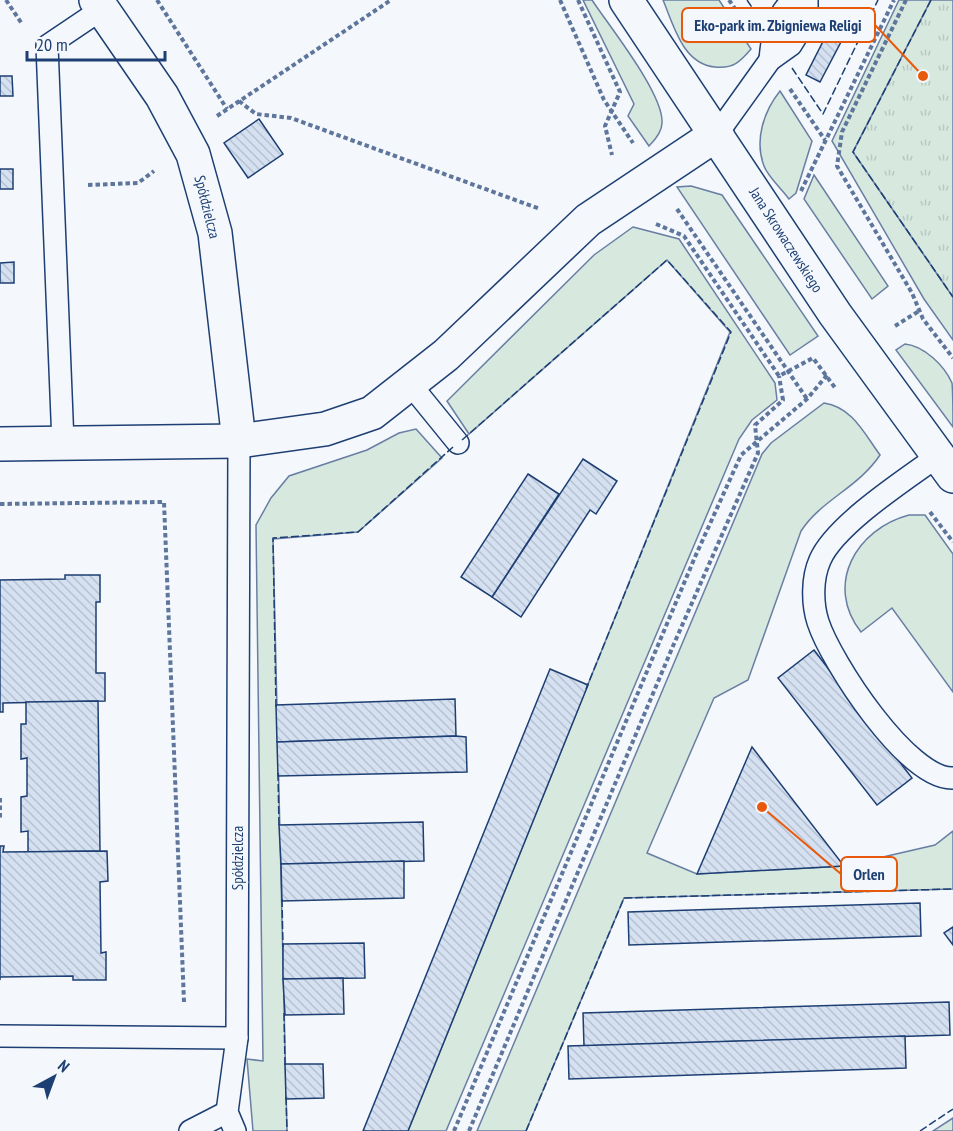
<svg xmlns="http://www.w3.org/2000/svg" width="953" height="1131" font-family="'PT Sans Narrow',sans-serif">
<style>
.grass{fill:#d7e8df;stroke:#687fa3;stroke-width:1.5}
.park{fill:url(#park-tufts);stroke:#687fa3;stroke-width:1.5}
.building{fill:url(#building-back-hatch);stroke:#1d3f73;stroke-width:1.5}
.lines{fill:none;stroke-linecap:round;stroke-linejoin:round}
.service-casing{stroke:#1d3f73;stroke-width:24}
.minor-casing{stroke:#1d3f73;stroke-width:36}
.tertiary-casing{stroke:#1d3f73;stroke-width:36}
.path{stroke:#5e769c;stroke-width:4;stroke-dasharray:4.5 3;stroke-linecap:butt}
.service{stroke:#f4f7fb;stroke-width:21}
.minor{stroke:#f4f7fb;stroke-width:33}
.tertiary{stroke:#f4f7fb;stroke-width:33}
.fence{stroke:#1d3f73;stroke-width:1.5;stroke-dasharray:8 3;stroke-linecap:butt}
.labels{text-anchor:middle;stroke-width:4.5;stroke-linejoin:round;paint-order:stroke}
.street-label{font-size:15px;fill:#1d3f73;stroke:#f4f7fb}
.leader{fill:none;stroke:#e8590c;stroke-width:2}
.callout-dot{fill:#e8590c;stroke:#f4f7fb;stroke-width:2}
.callout{fill:#f4f7fb;stroke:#e8590c;stroke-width:2}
.callout-label{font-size:16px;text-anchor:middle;font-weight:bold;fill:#1d3f73}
</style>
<defs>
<pattern id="park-tufts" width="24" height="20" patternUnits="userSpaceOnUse" patternTransform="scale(1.5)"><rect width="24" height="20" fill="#d7e8df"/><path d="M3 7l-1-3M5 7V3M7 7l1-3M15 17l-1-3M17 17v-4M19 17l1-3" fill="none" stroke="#b8c8c3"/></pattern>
<pattern id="building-back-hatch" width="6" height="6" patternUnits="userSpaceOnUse" patternTransform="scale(1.5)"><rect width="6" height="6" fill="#d5e0f0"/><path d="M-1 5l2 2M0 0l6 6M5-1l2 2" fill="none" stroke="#b6c1d1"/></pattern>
</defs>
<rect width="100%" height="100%" fill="#f4f7fb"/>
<!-- grass -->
<g class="grass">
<path d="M583,0h9c17,26 72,94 70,123 0,9 -7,17 -13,23l-21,-30 6,-12z"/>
<path d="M663,0h56l32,49c-11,13 -18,20 -36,18 -32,-3 -41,-41 -52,-67z"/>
<polygon points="899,0 931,0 853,152 953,297 953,340 924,299 832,141"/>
<path d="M780,91l32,50 -16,52 -7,6c-7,-10 -21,-22 -25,-33 -10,-26 0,-55 16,-75z"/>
<polygon points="814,175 888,286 872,299 804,199"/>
<polygon points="691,186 722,195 818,336 790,355 677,187"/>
<polygon points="633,227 679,239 775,383 777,400 752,420 739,439 446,1131 408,1131 730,332 667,260 469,434 447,401 594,255"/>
<path d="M905,344c19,2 39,21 47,39 1,11 1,32 1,44l-57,-77z"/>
<path d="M824,403c28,4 40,30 56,52 -22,33 -59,45 -79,76l-53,149 -34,18 -67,155 50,21 147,-8 91,-21 18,-14v58l-329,9 -98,233h-49l285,-677 9,-11z"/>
<polygon points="416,429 442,458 358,532 273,539 287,1131 253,1131 247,1059 263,1061 256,525 271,498 289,476 367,450 399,433"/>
<path d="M909,515h16l28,39v138l-61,-84 -31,24c-37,-47 -5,-103 48,-117z"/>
<polygon points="953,1118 953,1131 933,1131"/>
</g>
<!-- park -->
<polygon class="park" points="931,0 953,0 953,297 853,152"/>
<!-- building -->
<g class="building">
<polygon points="838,12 853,19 820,82 806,75"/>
<polygon points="0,76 12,76 13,96 0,96"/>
<polygon points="259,119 283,154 248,178 224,143"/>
<rect x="0" y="169" width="13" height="20"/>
<polygon points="14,262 14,283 0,283 0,263"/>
<polygon points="583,459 617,481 596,514 590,510 521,617 492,597"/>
<polygon points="528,474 559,494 492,597 461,577"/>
<polygon points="65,575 100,575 100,602 96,602 96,673 105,673 105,701 3,703 3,712 0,712 0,580 65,579"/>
<polygon points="814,650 912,778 877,805 778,678"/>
<polygon points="550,669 588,685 408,1131 363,1131"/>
<polygon points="455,699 456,736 277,742 276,705"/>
<polygon points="98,701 100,851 28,852 28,831 21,832 21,797 27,796 27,758 21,759 21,724 26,724 26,702"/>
<polygon points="456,736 466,737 467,772 278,776 277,742"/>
<polygon points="752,747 844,866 697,874"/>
<polygon points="423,822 424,861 281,864 279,825"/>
<polygon points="0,846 4,846 3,852 107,851 108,881 100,882 101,953 106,952 106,980 73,980 73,976 0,977 0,980"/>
<polygon points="404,861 404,898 282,901 281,864"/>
<polygon points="920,903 921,936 629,945 628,912"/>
<polygon points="953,927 953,945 944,933"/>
<polygon points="364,943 365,978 283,979 283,944"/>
<polygon points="343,978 344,1014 285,1015 283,979"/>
<polygon points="949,1002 950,1035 584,1046 583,1013"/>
<polygon points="905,1036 906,1068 569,1079 568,1046"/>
<polygon points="285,1064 323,1064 324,1098 286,1099"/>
</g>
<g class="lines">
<!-- service casing -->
<g class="service-casing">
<g id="service">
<path d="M770,60c2,-23 5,-44 23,-60"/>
<polyline points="717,134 770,60 791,45 807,19 807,0"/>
<polyline points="410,384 458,443"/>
<polyline points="63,443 47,46 102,9"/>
<path d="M938,456c-32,23 -103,69 -118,104 -8,18 -8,43 -2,62 13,40 90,158 135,156"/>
<polyline points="0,1036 237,1038 239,441"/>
<polyline points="190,1131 227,1112"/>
<polyline points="235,1131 227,1112 237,1038"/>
</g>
</g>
<!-- minor casing -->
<g class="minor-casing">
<g id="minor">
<polyline points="96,0 162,96 193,154 215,233 239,441"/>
<polyline points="0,444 239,441 325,429 372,413 446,355 588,220 717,134"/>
</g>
</g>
<!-- tertiary casing -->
<g class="tertiary-casing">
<polyline id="tertiary" points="626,0 835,314 953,476"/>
</g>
<!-- path -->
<g class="path">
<polyline points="6,0 22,24"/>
<polyline points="157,0 227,109"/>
<polyline points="560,0 604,100 633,143"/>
<polyline points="578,0 620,92 605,126 612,155"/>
<polyline points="729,0 742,19"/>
<polyline points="906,0 842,132 837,166 912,293 923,319 953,358"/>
<polyline points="790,89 825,140"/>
<polyline points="239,101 256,114 291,118 540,209"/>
<polyline points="217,116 391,0"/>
<polyline points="88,185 138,183 154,171"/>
<polyline points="801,191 894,0"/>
<polyline points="677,209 807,399"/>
<polyline points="656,224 684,236 779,376 813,358 836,389"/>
<polyline points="895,326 919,311"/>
<polyline points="0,504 164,502 184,1002"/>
<polyline points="930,512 953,542"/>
<polyline points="0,798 0,819"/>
<polyline points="454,1131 695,557 741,455 807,399 828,374"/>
<polyline points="469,1131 673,646 758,453 755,425 783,400 779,376"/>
</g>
<!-- service -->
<use href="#service" class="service"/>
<!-- minor -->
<use href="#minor" class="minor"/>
<!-- tertiary -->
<use href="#tertiary" class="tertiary"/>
<!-- fence -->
<g class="fence">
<polyline points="747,0 766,28"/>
<polyline points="931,0 853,152 953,297"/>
<polyline points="792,68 823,114 878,0"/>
<polyline points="462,440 667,260 731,332 586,689"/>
<polyline points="276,707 273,538 358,532 453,447"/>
<polyline points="278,773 279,827"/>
<polyline points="282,899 283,947"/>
<polyline points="284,1013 285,1067"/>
<polyline points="286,1097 287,1131"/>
<polyline points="526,1131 624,898 953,889"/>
<polyline points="920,1131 953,1109"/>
</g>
</g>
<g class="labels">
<!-- street labels -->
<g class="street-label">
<text transform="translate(207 207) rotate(76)" y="5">Spółdzielcza</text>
<text transform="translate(786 240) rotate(57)" y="5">Jana Skrowaczewskiego</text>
<text transform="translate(238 858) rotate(-90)" y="5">Spółdzielcza</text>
</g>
</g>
<!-- callouts -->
<path class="leader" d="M923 76L875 25M762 807L841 874"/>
<g class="callout-dot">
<circle cx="923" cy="76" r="6"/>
<circle cx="762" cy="807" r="6"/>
</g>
<g class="callout">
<rect x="682" y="8" width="193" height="34" rx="6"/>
<rect x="841" y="857" width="56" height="34" rx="6"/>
</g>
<g class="callout-label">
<text x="778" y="31">Eko-park im. Zbigniewa Religi</text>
<text x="869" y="880">Orlen</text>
</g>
<!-- north arrow -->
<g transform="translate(54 1077) rotate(41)" stroke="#f4f7fb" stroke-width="4.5" paint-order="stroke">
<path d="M0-4.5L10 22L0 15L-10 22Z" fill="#1d3f73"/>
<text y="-9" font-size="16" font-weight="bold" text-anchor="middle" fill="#1d3f73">N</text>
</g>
<!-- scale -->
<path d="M27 51v9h138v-9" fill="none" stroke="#1d3f73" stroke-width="3"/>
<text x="36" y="51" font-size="18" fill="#1d3f73" stroke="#f4f7fb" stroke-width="4.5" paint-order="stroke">20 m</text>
</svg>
